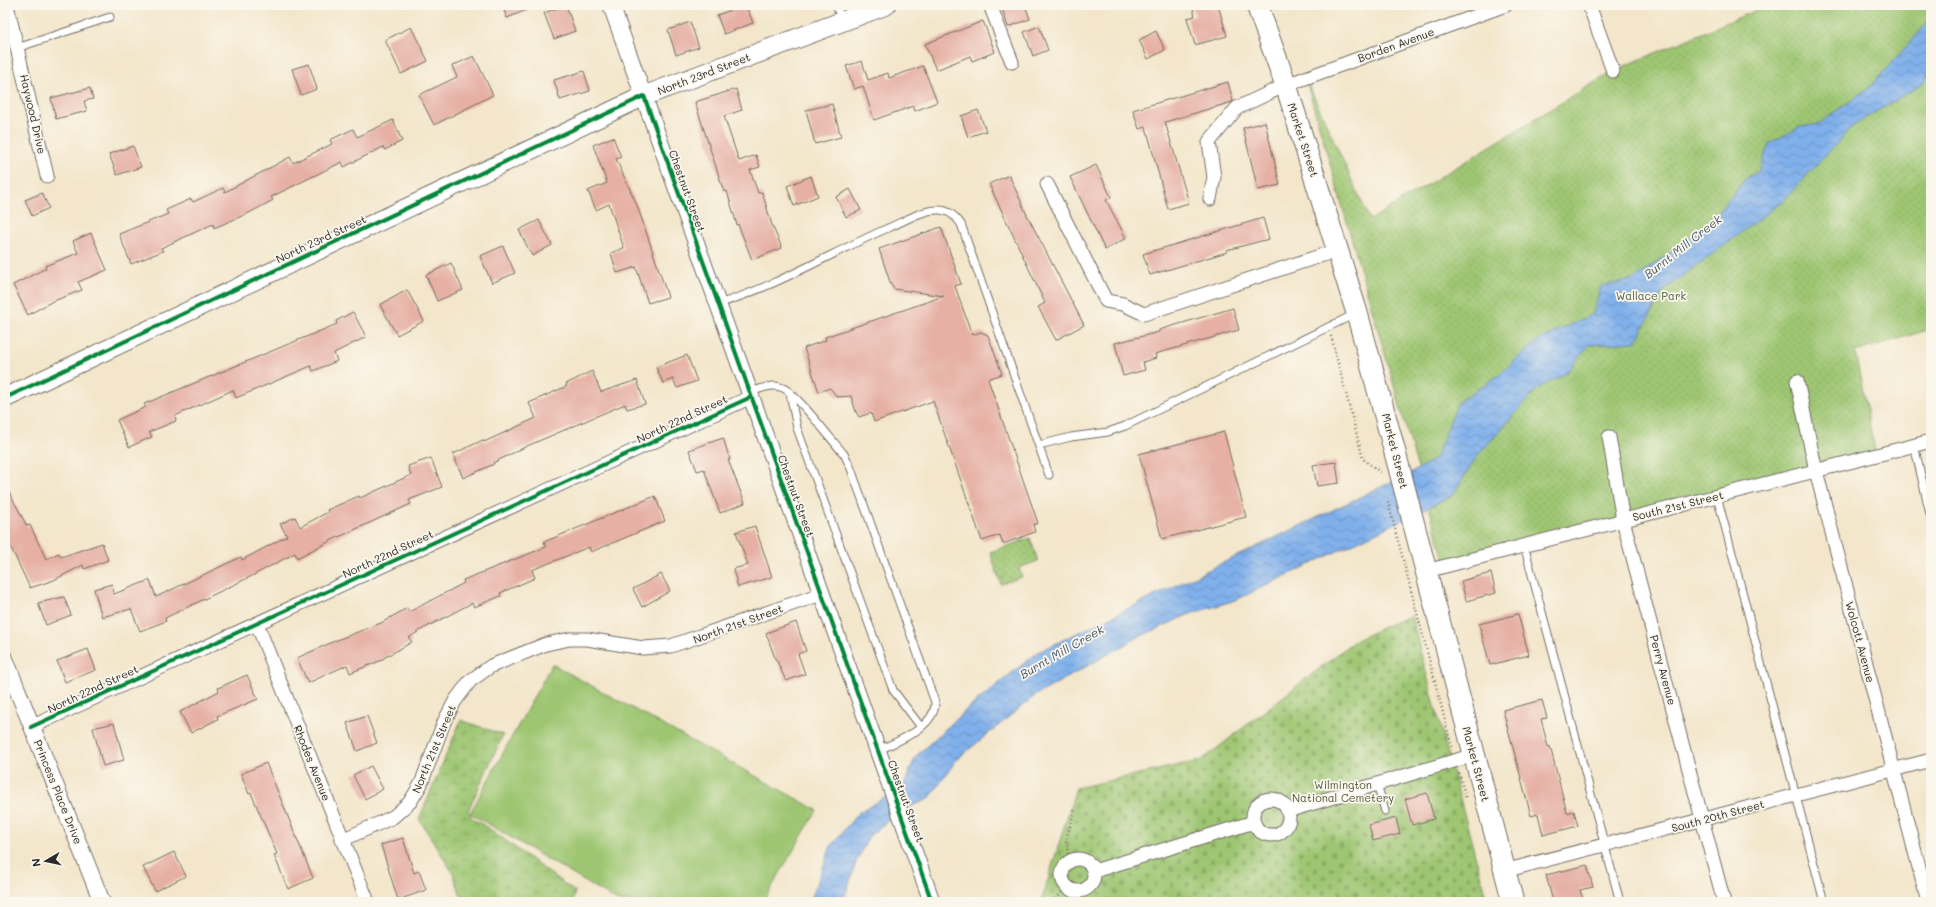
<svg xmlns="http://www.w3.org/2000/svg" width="1936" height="907" font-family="Mali,sans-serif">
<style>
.wetland{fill:url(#wetland-marsh);stroke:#64784e}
.cemetery{fill:url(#cemetery-stones);stroke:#64784e}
.park{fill:url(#park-dots);stroke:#64784e}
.pitch{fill:#9ec672;stroke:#64784e}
.water{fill:url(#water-waves);stroke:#566e8b}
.building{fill:#e6b0a5}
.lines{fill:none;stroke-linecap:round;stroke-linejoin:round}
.service-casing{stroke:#716c63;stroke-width:9}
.minor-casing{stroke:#716c63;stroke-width:15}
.tertiary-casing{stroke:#716c63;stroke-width:18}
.secondary-casing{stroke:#716c63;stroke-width:21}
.primary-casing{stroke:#716c63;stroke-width:23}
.path{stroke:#716c63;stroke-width:2.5;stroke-dasharray:1 3;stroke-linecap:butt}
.service{stroke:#fff;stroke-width:7}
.minor{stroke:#fff;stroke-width:13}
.tertiary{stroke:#fff;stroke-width:16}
.secondary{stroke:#fff;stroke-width:19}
.primary{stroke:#fff;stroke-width:21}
.cycleway-casing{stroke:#fbf7ec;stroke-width:6}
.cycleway{stroke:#00873e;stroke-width:4}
.labels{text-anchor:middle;stroke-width:3.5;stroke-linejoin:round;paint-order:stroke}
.street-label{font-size:11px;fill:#2b2b2b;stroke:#fbf7ec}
.park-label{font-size:11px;fill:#4e5a40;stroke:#fbf7ec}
.water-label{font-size:12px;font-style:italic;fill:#495a6e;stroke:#fbf7ec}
</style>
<defs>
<pattern id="wetland-marsh" width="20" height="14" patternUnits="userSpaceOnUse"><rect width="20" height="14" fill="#9ec672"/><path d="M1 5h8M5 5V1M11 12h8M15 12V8" fill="none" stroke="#88aa63"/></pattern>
<pattern id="cemetery-stones" width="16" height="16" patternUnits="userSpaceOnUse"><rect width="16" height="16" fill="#9ec672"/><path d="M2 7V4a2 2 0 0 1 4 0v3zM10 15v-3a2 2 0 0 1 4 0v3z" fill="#88aa63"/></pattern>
<pattern id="park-dots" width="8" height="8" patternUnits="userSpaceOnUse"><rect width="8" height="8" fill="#9ec672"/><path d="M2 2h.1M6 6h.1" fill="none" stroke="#88aa63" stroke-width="1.8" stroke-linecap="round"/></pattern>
<pattern id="water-waves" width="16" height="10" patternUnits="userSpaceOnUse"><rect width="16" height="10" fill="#80b0eb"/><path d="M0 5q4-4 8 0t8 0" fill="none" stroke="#698fbf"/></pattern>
</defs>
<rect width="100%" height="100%" fill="#fbf7ec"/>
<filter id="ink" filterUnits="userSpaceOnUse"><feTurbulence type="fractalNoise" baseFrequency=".025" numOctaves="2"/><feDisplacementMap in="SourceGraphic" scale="8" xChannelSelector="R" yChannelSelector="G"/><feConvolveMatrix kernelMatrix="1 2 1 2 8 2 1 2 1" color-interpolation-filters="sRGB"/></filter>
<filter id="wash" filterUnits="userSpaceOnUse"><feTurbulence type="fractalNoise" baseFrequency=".012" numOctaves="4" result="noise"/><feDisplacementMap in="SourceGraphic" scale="16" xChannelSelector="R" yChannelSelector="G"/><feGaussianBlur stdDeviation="0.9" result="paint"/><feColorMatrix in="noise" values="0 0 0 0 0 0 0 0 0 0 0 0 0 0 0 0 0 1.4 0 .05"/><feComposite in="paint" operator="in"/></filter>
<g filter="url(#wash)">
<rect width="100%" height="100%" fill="#f3e6cb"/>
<!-- wetland -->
<polygon class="wetland" points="461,720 503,735 468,811 472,818 490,829 575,892 572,902 463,902 453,873 419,819"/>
<!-- cemetery -->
<polygon class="cemetery" points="1411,616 1486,896 1466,902 1041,902 1076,788 1202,760 1353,642 1385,626"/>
<!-- park -->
<g class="park">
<polygon points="1768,5 1931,5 1931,329 1855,352 1876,455 1446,566 1305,77 1370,220 1613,71"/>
<polygon points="1030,538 1038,561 1019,568 1022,577 1001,584 990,552"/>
</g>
<!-- pitch -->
<polygon class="pitch" points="552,664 817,810 763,902 619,902 470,813"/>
<!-- water -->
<polygon class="water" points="1931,19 1931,70 1923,84 1855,124 1783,201 1664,290 1636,342 1589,345 1566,373 1537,389 1478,455 1452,496 1236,600 1190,614 1137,638 1036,695 957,759 929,799 900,811 869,836 857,860 843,902 810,902 831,846 858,813 903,787 916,756 966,710 1038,652 1416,470 1435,459 1458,402 1499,375 1537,341 1593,314 1601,286 1632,280 1709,225 1745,179 1759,171 1769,143 1800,127 1819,124 1871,86"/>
<g id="blocks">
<!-- building -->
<g class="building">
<polygon points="502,5 539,5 507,18"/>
<polygon points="566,5 575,31 554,39 544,13"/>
<polygon points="746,5 753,23 724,34 717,15"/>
<polygon points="1001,5 1025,5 1030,19 1008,27"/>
<polygon points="1192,5 1218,5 1227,36 1195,45 1187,18 1195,16"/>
<polygon points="983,21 995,52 972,61 970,56 936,70 925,44"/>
<polygon points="690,22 699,47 676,55 668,30"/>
<polygon points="1039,26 1048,50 1033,56 1024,32"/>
<polygon points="411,27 428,61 401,74 385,40"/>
<polygon points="1156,31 1165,50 1148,59 1139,40"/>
<polygon points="474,56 493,95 434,125 419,95 457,77 452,66"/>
<polygon points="862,61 868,80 888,73 889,78 923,66 937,102 915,111 913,106 874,120 863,86 854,89 846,66"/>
<polygon points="309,64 317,89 301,95 292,69"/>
<polygon points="584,71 590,91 560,100 554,80"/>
<polygon points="1228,82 1233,101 1232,102 1165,122 1189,203 1168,209 1146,127 1139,129 1133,110"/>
<polygon points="90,88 93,99 84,101 87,111 56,119 51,98"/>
<polygon points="736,89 742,110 724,116 739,161 756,155 760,167 750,170 758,193 762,192 772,225 782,248 752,260 738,224 737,225 727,191 724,192 695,102"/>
<polygon points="832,104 841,137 815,144 806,110"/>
<polygon points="978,110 986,131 968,137 961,116"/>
<polygon points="393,120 402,141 385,150 383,147 344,167 342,162 271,197 273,200 251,212 214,228 213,224 161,248 163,251 131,264 119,234 168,214 166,210 191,199 193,202 223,188 225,192 290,157 293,163 332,144 330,140 353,129 357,137"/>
<polygon points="1265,122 1280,185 1258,190 1243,128"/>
<polygon points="613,137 621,157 616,159 637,205 668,297 648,303 636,267 617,273 611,253 624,248 609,204 596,210 588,191 607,183 593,145"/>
<polygon points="133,146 141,167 117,175 109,154"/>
<polygon points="1096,165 1111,197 1106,200 1126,238 1105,250 1070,177"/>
<polygon points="1009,175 1027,215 1084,325 1056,340 1038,307 1045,303 989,184"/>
<polygon points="811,176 818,196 794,206 787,186"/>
<polygon points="850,189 861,210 846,217 836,197"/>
<polygon points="42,193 49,208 32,216 25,200"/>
<polygon points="1263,218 1269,239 1227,250 1227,252 1150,275 1143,254"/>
<polygon points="539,220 552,245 532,256 519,230"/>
<polygon points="941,227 961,284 955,286 972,335 981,332 988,335 1002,374 988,379 1038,523 1033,525 1035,532 1003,544 1000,535 982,541 933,401 874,422 871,413 859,417 856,412 851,396 837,397 830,388 819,392 804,348 826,340 825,337 944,296 894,289 891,285 879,249"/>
<polygon points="91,233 107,270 78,282 82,290 51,302 28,315 13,285 46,268 45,266 78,253 73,241"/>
<polygon points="503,246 515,273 492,283 480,256"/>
<polygon points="451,263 463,290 437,301 426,275"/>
<polygon points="407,290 424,321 397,335 380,305"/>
<polygon points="1233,308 1239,330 1155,354 1156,358 1143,362 1145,370 1123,376 1115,343 1159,332 1159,330"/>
<polygon points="353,312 366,337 334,353 337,361 313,371 311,366 236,398 233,390 175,416 176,421 149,432 152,437 129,447 117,420 146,407 144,404 337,324 336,321"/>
<polygon points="687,355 697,381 677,388 673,379 663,383 656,367"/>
<polygon points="592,371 601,392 637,380 645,404 627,409 625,404 527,446 493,463 494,464 463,478 453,454 483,440 484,442 536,418 529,403 567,386 566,384"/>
<polygon points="1224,432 1246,517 1162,539 1139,454"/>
<polygon points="723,438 730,460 728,460 745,503 720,513 704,469 697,471 689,450"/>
<polygon points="431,458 442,487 409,500 411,504 332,540 297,558 295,553 252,576 165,618 166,621 140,631 131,609 102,617 94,589 112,584 114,594 150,580 156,597 241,557 242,560 287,536 280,524 295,517 300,527 328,512 327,510 359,496 360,498 411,475 408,466"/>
<polygon points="1336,462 1339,483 1317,486 1313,465"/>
<polygon points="5,485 27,526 30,525 46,559 59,553 61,557 102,543 108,560 84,569 83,565 54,580 30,588 5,535"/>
<polygon points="655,496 665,521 591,552 589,547 532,570 535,578 500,593 501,596 474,607 472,603 419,631 409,638 412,642 382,659 382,660 350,673 347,665 308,683 297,658 337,640 381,623 407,608 409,612 464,583 463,580 546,547 544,542"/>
<polygon points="755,526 772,577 738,587 733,569 748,565 736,532"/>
<polygon points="1491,573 1496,593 1466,601 1461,581"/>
<polygon points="661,574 670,591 642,607 633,589"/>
<polygon points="64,597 71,615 46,625 38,603"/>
<polygon points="1518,614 1529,655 1490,665 1479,624"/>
<polygon points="796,622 806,651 798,654 805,674 786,681 777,661 776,661 766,633"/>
<polygon points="88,649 96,670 65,682 57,661"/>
<polygon points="247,675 258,699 217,716 218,719 191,733 180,712 219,691 218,688"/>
<polygon points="1542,700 1547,718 1541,719 1548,747 1550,746 1567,813 1574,811 1578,826 1543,835 1538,814 1531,816 1503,710"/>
<polygon points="367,716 377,743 357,751 347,723"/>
<polygon points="114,723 124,760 103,766 93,728"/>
<polygon points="266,763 313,878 288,889 274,855 277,854 251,793 249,794 241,774"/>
<polygon points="371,766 383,789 365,799 353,775"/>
<polygon points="1427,793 1434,819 1412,825 1405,799"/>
<polygon points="1396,818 1400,834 1373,841 1369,825"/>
<polygon points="403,838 414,873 419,871 426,890 398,900 381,845"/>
<polygon points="174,852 186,876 155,891 143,867"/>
<polygon points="1587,865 1593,887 1580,890 1584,902 1553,902 1546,875"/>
</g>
</g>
</g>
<g filter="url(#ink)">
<use href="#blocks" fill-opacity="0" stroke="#716c63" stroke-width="1"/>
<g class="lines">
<!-- service casing -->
<g class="service-casing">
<g id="service">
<polyline points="836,5 842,21"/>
<polyline points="17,48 110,17"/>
<path d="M718,304c59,-18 113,-51 170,-76 15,-6 33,-18 49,-18 11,-1 18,6 24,14l88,251"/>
<path d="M750,392c11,-3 22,-9 33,-4 12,4 50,54 61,66l6,12 85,236c1,25 -37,39 -56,48"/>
<polyline points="790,393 797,428 893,690 921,727"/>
<polyline points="1039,445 1071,437 1108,432 1125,426 1355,314"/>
<polyline points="1914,445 1931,518"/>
<polyline points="1717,496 1824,902"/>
<polyline points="1524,545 1620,902"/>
<polyline points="1377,784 1385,811"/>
</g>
</g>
<!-- minor casing -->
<g class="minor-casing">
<g id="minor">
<polyline points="7,5 47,176"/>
<polyline points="990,5 1012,62"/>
<polyline points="1589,5 1613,71"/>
<polyline points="1047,184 1106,301 1123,304 1144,314 1338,250"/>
<polyline points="1210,199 1214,177 1209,142 1237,108 1286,85 1506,5"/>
<polyline points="1797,381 1816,471 1928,902"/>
<polyline points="1609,437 1623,520 1724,902"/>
<polyline points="1426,571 1931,441"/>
<polyline points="257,624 368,902"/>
<polyline points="31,727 751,397"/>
<circle cx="1271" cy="817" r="18"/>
<polyline points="1287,811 1474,755"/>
<polyline points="342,840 393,817 410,802 421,784 444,722 455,701 470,681 491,666 546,644 570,639 587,639 643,648 671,646 821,594"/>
<circle cx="1078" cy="875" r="16"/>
<polyline points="1094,871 1254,822"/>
<polyline points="1504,871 1931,760"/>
</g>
</g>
<!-- tertiary casing -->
<g class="tertiary-casing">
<g id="tertiary">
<polyline points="611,5 932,902"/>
<polyline points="5,659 102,902"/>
</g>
</g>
<!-- secondary casing -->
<g class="secondary-casing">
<polyline id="secondary" points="5,398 644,96 886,5"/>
</g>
<!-- primary casing -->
<g class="primary-casing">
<polyline id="primary" points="1257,5 1286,85 1357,313 1393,445 1513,902"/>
</g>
<!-- path -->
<g class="path">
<polyline points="1331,336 1363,459 1380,472 1381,474"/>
<polyline points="1388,502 1452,747"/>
<polyline points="1459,773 1466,799"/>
<polyline points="1069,862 1066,839 1075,810"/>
<polyline points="1053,902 1067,887"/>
</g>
<!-- service -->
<use href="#service" class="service"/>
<!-- minor -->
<use href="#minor" class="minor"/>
<!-- tertiary -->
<use href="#tertiary" class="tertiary"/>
<!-- secondary -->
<use href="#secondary" class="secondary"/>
<!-- primary -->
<use href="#primary" class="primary"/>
<!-- cycleway casing -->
<g class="cycleway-casing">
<g id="cycleway">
<polyline points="5,398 644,96 932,902"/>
<polyline points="31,727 751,397"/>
</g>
</g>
<!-- cycleway -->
<use href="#cycleway" class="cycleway"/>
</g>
</g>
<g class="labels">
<!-- street labels -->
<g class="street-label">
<text transform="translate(1396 45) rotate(-20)" y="4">Borden Avenue</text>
<text transform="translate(704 74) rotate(-21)" y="4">North 23rd Street</text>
<text transform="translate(33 114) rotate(77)" y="4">Haywood Drive</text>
<text transform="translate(1303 140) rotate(72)" y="4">Market Street</text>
<text transform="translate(687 191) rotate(70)" y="4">Chestnut Street</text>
<text transform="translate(321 239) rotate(-25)" y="4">North 23rd Street</text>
<text transform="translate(682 419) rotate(-25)" y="4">North 22nd Street</text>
<text transform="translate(1395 451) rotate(76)" y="4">Market Street</text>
<text transform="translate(796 496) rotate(70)" y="4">Chestnut Street</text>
<text transform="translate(1678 506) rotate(-14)" y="4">South 21st Street</text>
<text transform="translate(388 554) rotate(-25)" y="4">North 22nd Street</text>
<text transform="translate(738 624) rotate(-20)" y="4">North 21st Street</text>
<text transform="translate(1860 642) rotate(75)" y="4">Wolcott Avenue</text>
<text transform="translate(1663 670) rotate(75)" y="4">Perry Avenue</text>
<text transform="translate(93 689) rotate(-25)" y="4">North 22nd Street</text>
<text transform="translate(434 749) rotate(-67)" y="4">North 21st Street</text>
<text transform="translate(312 763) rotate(68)" y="4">Rhodes Avenue</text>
<text transform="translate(1476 764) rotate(75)" y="4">Market Street</text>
<text transform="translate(58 792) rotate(68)" y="4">Princess Place Drive</text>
<text transform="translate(906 801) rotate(70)" y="4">Chestnut Street</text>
<text transform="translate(1718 816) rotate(-15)" y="4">South 20th Street</text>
</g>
<!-- park labels -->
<g class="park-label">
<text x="1651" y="300">Wallace Park</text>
<text x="1343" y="789">Wilmington<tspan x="1343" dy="13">National Cemetery</tspan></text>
</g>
<!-- water labels -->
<g class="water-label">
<text transform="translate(1683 247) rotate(-38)" y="4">Burnt Mill Creek</text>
<text transform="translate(1062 652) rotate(-30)" y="4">Burnt Mill Creek</text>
</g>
</g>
<!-- margin -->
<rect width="1936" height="907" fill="none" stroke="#fbf7ec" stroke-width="20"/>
<!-- north arrow -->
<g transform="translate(46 861) rotate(261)" stroke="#fbf7ec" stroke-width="3" paint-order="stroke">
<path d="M0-3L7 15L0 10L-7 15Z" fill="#2b2b2b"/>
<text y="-6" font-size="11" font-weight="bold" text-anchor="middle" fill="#2b2b2b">N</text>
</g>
</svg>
